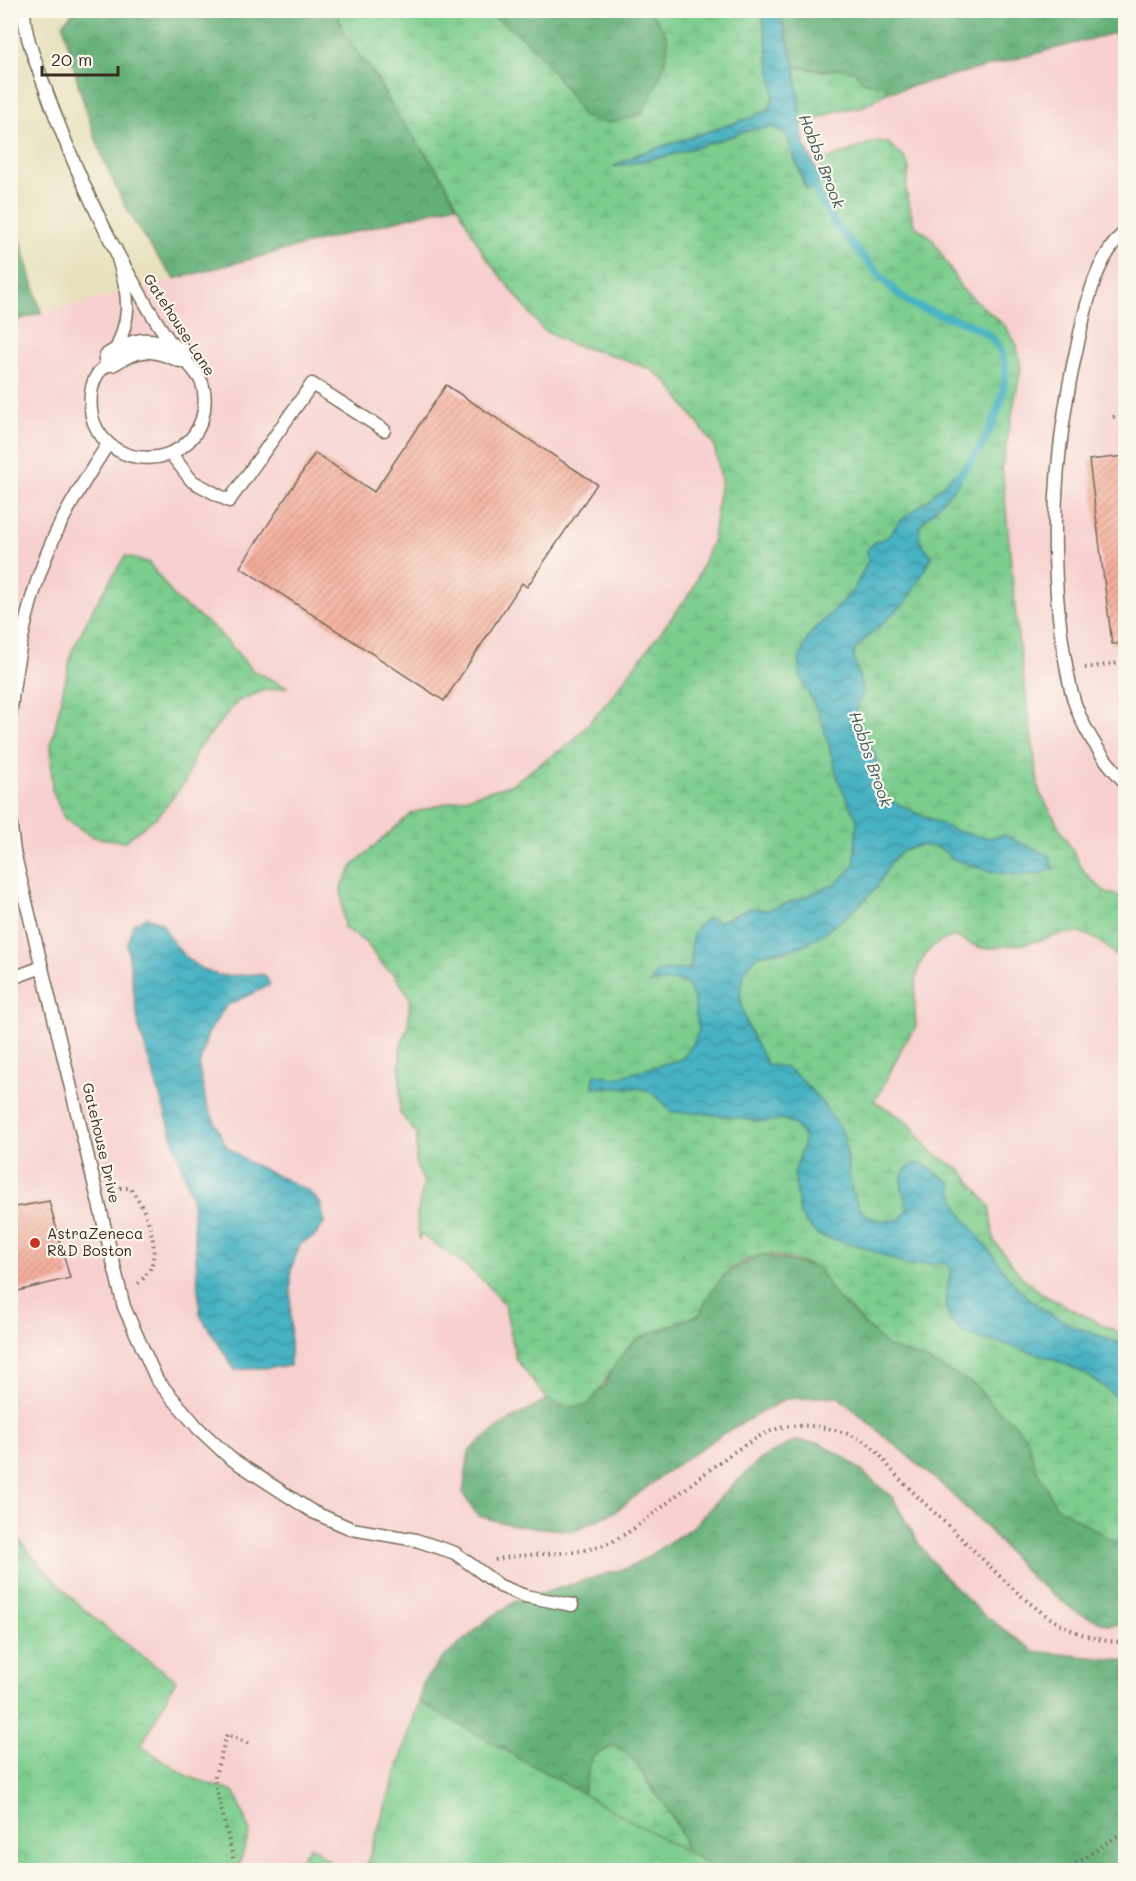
<svg xmlns="http://www.w3.org/2000/svg" width="1136" height="1881" font-family="Mali,sans-serif">
<style>
.built{fill:#f7d0cf}
.grass{fill:url(#grass-dots);stroke:#5b7c56;stroke-width:1.5}
.forest{fill:url(#forest-crowns);stroke:#506d4c;stroke-width:1.5}
.wetland{fill:url(#wetland-marsh);stroke:#5b7c56;stroke-width:1.5}
.park{fill:url(#park-crowns);stroke:#5b7c56;stroke-width:1.5}
.pitch{fill:#7bcd8e;stroke:#5b7c56;stroke-width:1.5}
.water{fill:url(#water-waves);stroke:#406e70;stroke-width:1.5}
.lines{fill:none;stroke-linecap:round;stroke-linejoin:round}
.stream{stroke:#46b2c3;stroke-width:8}
.building{fill:url(#building-hatch)}
.lane-casing{stroke:#776a55;stroke-width:15}
.street-casing{stroke:#776a55;stroke-width:27}
.path{stroke:#776a55;stroke-width:4;stroke-dasharray:1.5 4.5;stroke-linecap:butt}
.lane{stroke:#fff;stroke-width:12}
.street{stroke:#fff;stroke-width:24}
.poi-dot{fill:#c8321e;stroke:#fbf7ec;stroke-width:2}
.labels{text-anchor:middle;stroke-width:4.5;stroke-linejoin:round;paint-order:stroke}
.street-label{font-size:15px;fill:#3b2a1e;stroke:#fbf7ec}
.poi-label{font-size:15px;fill:#3b2a1e;stroke:#fbf7ec;text-anchor:start}
.water-label{font-size:16px;font-style:italic;fill:#3f5a58;stroke:#fbf7ec}
</style>
<defs>
<pattern id="grass-dots" width="8" height="8" patternUnits="userSpaceOnUse" patternTransform="scale(1.5)"><rect width="8" height="8" fill="#7bcd8e"/><path d="M2 2h.1M6 6h.1" fill="none" stroke="#6bb07a" stroke-width="1.8" stroke-linecap="round"/></pattern>
<pattern id="forest-crowns" width="20" height="18" patternUnits="userSpaceOnUse" patternTransform="scale(1.5)"><rect width="20" height="18" fill="#64b079"/><path d="M2 6a3 3 0 1 1 6 0M12 15a3 3 0 1 1 6 0" fill="none" stroke="#548f63"/></pattern>
<pattern id="wetland-marsh" width="20" height="14" patternUnits="userSpaceOnUse" patternTransform="scale(1.5)"><rect width="20" height="14" fill="#7bcd8e"/><path d="M1 5h8M5 5V1M11 12h8M15 12V8" fill="none" stroke="#6bb07a"/></pattern>
<pattern id="park-crowns" width="20" height="18" patternUnits="userSpaceOnUse" patternTransform="scale(1.5)"><rect width="20" height="18" fill="#7bcd8e"/><path d="M2 6a3 3 0 1 1 6 0M12 15a3 3 0 1 1 6 0" fill="none" stroke="#6bb07a"/></pattern>
<pattern id="water-waves" width="16" height="10" patternUnits="userSpaceOnUse" patternTransform="scale(1.5)"><rect width="16" height="10" fill="#46b2c3"/><path d="M0 5q4-4 8 0t8 0" fill="none" stroke="#3c919e"/></pattern>
<pattern id="building-hatch" width="6" height="6" patternUnits="userSpaceOnUse" patternTransform="scale(1.5)"><rect width="6" height="6" fill="#f5af9d"/><path d="M-1 1l2-2M0 6l6-6M5 7l2-2" fill="none" stroke="#c88f7f"/></pattern>
</defs>
<rect width="100%" height="100%" fill="#fbf7ec"/>
<filter id="ink" filterUnits="userSpaceOnUse"><feTurbulence type="fractalNoise" baseFrequency=".0167" numOctaves="2"/><feDisplacementMap in="SourceGraphic" scale="12" xChannelSelector="R" yChannelSelector="G"/><feConvolveMatrix kernelMatrix="1 2 1 2 8 2 1 2 1" color-interpolation-filters="sRGB"/></filter>
<filter id="wash" filterUnits="userSpaceOnUse"><feTurbulence type="fractalNoise" baseFrequency=".008" numOctaves="4" result="noise"/><feDisplacementMap in="SourceGraphic" scale="24" xChannelSelector="R" yChannelSelector="G"/><feGaussianBlur stdDeviation="1.35" result="paint"/><feColorMatrix in="noise" values="0 0 0 0 0 0 0 0 0 0 0 0 0 0 0 0 0 1.4 0 .05"/><feComposite in="paint" operator="in"/></filter>
<g filter="url(#wash)">
<rect width="100%" height="100%" fill="#e7e0bc"/>
<!-- built -->
<polygon class="built" points="1125,30 1125,1870 719,1870 419,1703 365,1870 237,1870 250,1832 235,1792 189,1777 141,1746 133,1650 95,1621 61,1589 11,1530 10,202 42,313"/>
<!-- grass -->
<polygon class="grass" points="127,11 165,11 146,20"/>
<!-- forest -->
<g class="forest">
<path d="M76,10l51,1 19,9 19,-9h175l-2,5 59,98 46,64 13,27 -281,74c-63,-74 -91,-163 -112,-256z"/>
<path d="M446,11h204c5,7 13,15 16,24 8,21 -15,61 -25,80l-33,8 -25,-6 -17,-29 -29,-35z"/>
<polygon points="779,11 1125,11 1125,30 886,93 885,87 863,81 855,72 795,67"/>
<polygon points="10,202 41,313 11,322 10,322"/>
<path d="M762,1255l58,13 14,26 53,52 40,14 49,25 15,19 22,18 14,16 10,32 19,36 69,42v76l-16,1 -33,-13 -46,-35 -45,-51 -43,-41 -105,-89 -52,3 -61,34 -55,37 -53,41 -43,20 -61,-6 -34,-9 -15,-22 6,-43 35,-28 43,-24 17,8 40,-20 12,-26 21,-22 63,-25c14,-37 28,-43 62,-59z"/>
<polygon points="795,1441 820,1443 845,1457 892,1497 919,1544 942,1574 980,1612 1034,1651 1125,1661 1125,1870 719,1870 685,1851 683,1838 676,1822 633,1759 592,1757 583,1794 419,1702 423,1682 442,1659 487,1620 516,1601 633,1566 693,1527 725,1492 762,1458"/>
</g>
<!-- wetland -->
<g class="wetland">
<path d="M340,10c38,0 77,0 114,3 10,1 23,-1 32,2 41,14 76,67 97,102l25,6 33,-8c10,-19 33,-59 25,-80 -4,-9 -11,-17 -16,-24h112l12,83 -4,14 -16,9 -115,37 -23,12 48,-9 90,-28 18,-2 14,7 20,56 16,-9v-20l54,-20 11,1 17,15 5,11 -3,23 8,34 18,13 29,50 44,38 12,19 4,23 -19,98 15,163 22,162 46,82 21,20 19,4v68c-51,-56 -59,-23 -119,-19 -7,1 -16,3 -23,2 -10,-2 -21,-9 -30,-12 -6,3 -15,6 -21,11 -21,19 -18,55 -16,80 -19,22 -25,51 -42,74l33,20 25,31 31,20 26,34 5,35 27,35 23,19 81,41v212l-69,-42 -19,-36 -10,-32 -14,-16 -22,-18 -15,-19 -49,-25 -40,-14 -53,-52 -15,-26c-13,-4 -45,-16 -58,-13 -31,7 -51,32 -61,59 -12,5 -59,21 -65,27 -21,18 -30,44 -47,64l-24,2 -17,-8 -31,-40 -11,-54 -18,-21 -27,-23 -39,-26 -2,4 -2,-24 7,-33 -8,-17 1,-30 -17,-22v-64l8,-24 2,-27 -15,-23 -15,-12 -13,-20 -23,-15 -3,-41 14,-24 57,-50 98,-28 63,-44 36,-41 83,-109 21,-52 8,-60 -7,-34 -47,-63 -17,-13 -38,-14 -42,-11 -27,-14 -59,-75 -41,-77 -46,-64 -22,-39 -31,-41 -6,-18z"/>
<polygon points="795,67 822,71 845,68 855,72 863,81 886,87 886,93 862,107 839,110 801,126"/>
<polygon points="125,556 148,562 177,600 217,630 253,671 287,687 263,691 238,701 197,750 185,782 159,815 124,842 93,837 64,818 52,790 51,745 72,651 94,607"/>
<polygon points="614,1745 633,1759 651,1788 665,1805 683,1838 685,1851 698,1870 533,1870 583,1794 592,1757"/>
</g>
<!-- park -->
<g class="park">
<path d="M11,1530c49,63 99,105 165,150l-35,66 48,31 46,15 15,40 -13,38h-226z"/>
<polygon points="419,1702 719,1870 365,1870"/>
</g>
<!-- pitch -->
<polygon class="pitch" points="311,1846 340,1870 291,1870"/>
<!-- water -->
<g class="water">
<polygon points="762,11 779,11 795,67 804,144 822,181 807,190 786,134 772,127 754,129 664,157 613,167 639,154 753,117 770,108 774,94"/>
<path d="M954,474l7,7 -41,44 -1,15 13,16 -25,45 -52,48 -1,10 8,27v11l-4,7 -1,8 11,32 7,9 4,30 8,16 69,32 32,7 16,-3 45,21 5,13c-31,12 -68,3 -98,-9 -5,-1 -7,-5 -11,-8 -11,-9 -31,-8 -43,0 -14,8 -18,26 -27,37 -18,20 -45,42 -68,54 -15,8 -33,9 -49,12 -5,6 -11,13 -14,19 -12,30 9,66 24,91 5,1 13,1 18,3 14,6 55,55 58,70 9,38 -1,92 57,81l7,-11c-7,-21 -15,-40 13,-45l31,20c1,25 16,41 31,59 12,14 21,31 34,45 29,31 69,45 108,58v64c-26,-38 -82,-55 -125,-66 -14,-3 -32,-5 -43,-15 -17,-15 -11,-39 -5,-57l-7,-8 -38,2 -43,-18 -44,-11 -12,-10 -8,-12 -6,-40 11,-36 -10,-13 -11,-6 -20,3 -62,-9 -31,-1c-26,-35 -39,-21 -78,-25l2,-13 20,4 66,-19 11,-13 7,-15 -6,-35 -7,-13 -9,-2 -26,2 5,-11 35,-4c1,-23 -4,-37 17,-50l12,3 31,-13 16,2 35,-12 35,-15 17,-17 3,-46 -18,-38 -17,-61 -22,-45 -1,-16 10,-25 44,-44 15,-30 -1,-11 8,-8 13,-5 11,-15 26,-20z"/>
<path d="M147,917l15,6c11,23 30,47 57,52 15,3 31,-3 46,0l5,10 -44,21 -18,27 -9,34 7,36 20,43 24,17 57,27 13,13 5,19 -10,14 -15,8 -9,25 -1,97 -55,4 -35,-55 -8,-116 -53,-171 -12,-84 6,-20z"/>
</g>
<g class="lines">
<!-- stream -->
<path class="stream" d="M811,178c15,39 33,59 62,89 11,13 21,25 36,35 22,13 57,17 76,31 38,25 14,81 -3,112 -8,14 -21,27 -31,40"/>
</g>
<g id="blocks">
<!-- building -->
<g class="building">
<polygon points="446,385 597,484 527,587 522,583 444,701 240,567 315,453 374,492"/>
<polygon points="1125,456 1125,643 1112,644 1089,460"/>
<polygon points="49,1201 70,1278 10,1293 10,1208"/>
</g>
</g>
</g>
<g filter="url(#ink)">
<use href="#blocks" fill-opacity="0" stroke="#776a55" stroke-width="1.5"/>
<g class="lines">
<!-- lane casing -->
<g class="lane-casing">
<g id="lane">
<path d="M24,10c0,25 12,52 20,75 25,70 56,141 94,205 12,22 27,46 42,65 8,9 17,16 22,28 4,11 3,26 0,36 -16,50 -89,52 -108,4 -5,-14 -5,-35 3,-48 4,-6 11,-11 15,-17 7,-14 14,-32 15,-48 1,-21 -6,-41 -12,-62"/>
<path d="M1126,231c-30,26 -39,71 -47,107 -27,116 -34,234 -8,352 8,34 30,68 55,93"/>
<polyline points="171,454 192,481 229,501 312,384 384,430"/>
<path d="M10,717c6,-61 19,-125 45,-182 15,-32 34,-62 53,-91"/>
<polyline points="10,820 14,852 124,1307 157,1380 198,1428 230,1458 313,1512 352,1529 416,1540 455,1553 500,1586 525,1596 572,1605"/>
<polyline points="10,979 42,967"/>
</g>
</g>
<!-- street casing -->
<g class="street-casing">
<path id="street" d="M111,359c27,-17 40,-17 70,-4"/>
</g>
<!-- path -->
<g class="path">
<polyline points="1113,417 1126,415"/>
<polyline points="1085,668 1126,662"/>
<path d="M114,1188h16c15,18 31,58 20,81 -3,6 -8,11 -12,15"/>
<path d="M495,1560c38,-10 84,-1 120,-20 47,-25 128,-110 175,-114 26,-2 60,4 82,21 9,8 16,19 24,28 22,23 46,44 68,66 45,43 93,102 162,101"/>
<polyline points="236,1870 214,1779 227,1734 249,1744"/>
<polyline points="1066,1870 1120,1834 1126,1834"/>
</g>
<!-- lane -->
<use href="#lane" class="lane"/>
<!-- street -->
<use href="#street" class="street"/>
</g>
</g>
<!-- markers -->
<circle class="poi-dot" cx="35" cy="1243" r="6"/>
<g class="labels">
<!-- street labels -->
<g class="street-label">
<text transform="translate(179 325) rotate(57)" y="5">Gatehouse Lane</text>
<text transform="translate(101 1143) rotate(77)" y="5">Gatehouse Drive</text>
</g>
<!-- poi labels -->
<g class="poi-label">
<text x="47" y="1239">AstraZeneca<tspan x="47" dy="17">R&amp;D Boston</tspan></text>
</g>
<!-- water labels -->
<g class="water-label">
<text transform="translate(822 161) rotate(69)" y="6">Hobbs Brook</text>
<text transform="translate(871 759) rotate(71)" y="6">Hobbs Brook</text>
</g>
</g>
<!-- margin -->
<rect width="1136" height="1881" fill="none" stroke="#fbf7ec" stroke-width="36"/>
<!-- scale -->
<path d="M42 66v9h76v-9" fill="none" stroke="#3b2a1e" stroke-width="3"/>
<text x="51" y="66" font-size="18" fill="#3b2a1e" stroke="#fbf7ec" stroke-width="4.5" paint-order="stroke">20 m</text>
</svg>
